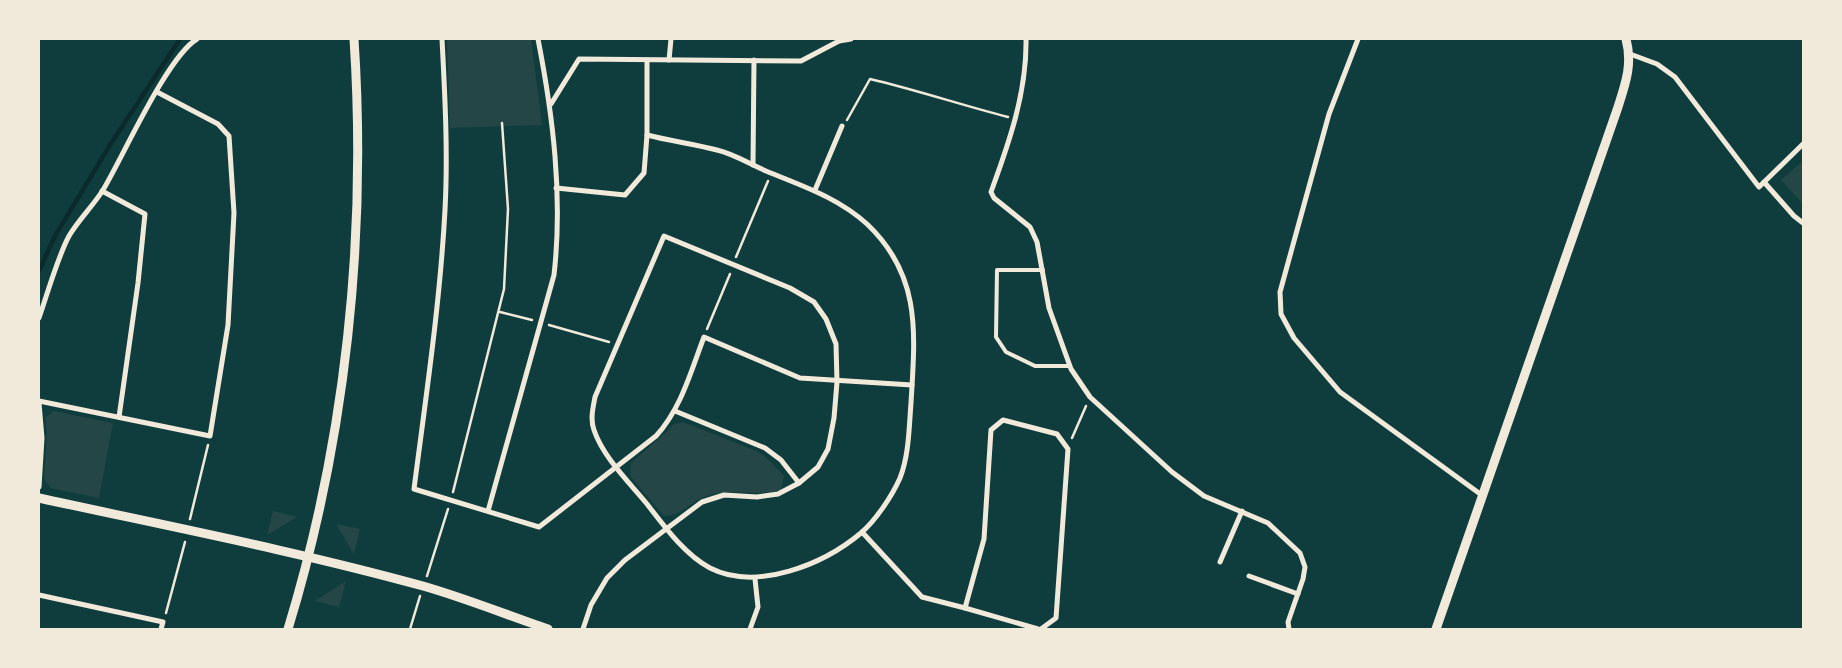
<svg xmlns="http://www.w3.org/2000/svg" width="1842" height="668" font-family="'Roboto Serif',serif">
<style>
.green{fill:#244646}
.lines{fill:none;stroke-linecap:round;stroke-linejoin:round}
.stream{stroke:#0a2a2b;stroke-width:4.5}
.path{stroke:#f1e9da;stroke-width:2.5}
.service{stroke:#f1e9da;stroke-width:4}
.minor{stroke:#f1e9da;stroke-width:5}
.tertiary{stroke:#f1e9da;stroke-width:9}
</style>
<rect width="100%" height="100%" fill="#0f3d3e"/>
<!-- green -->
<g class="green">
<polygon points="447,39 531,39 542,125 450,128"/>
<polygon points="1803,161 1803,204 1781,180"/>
<polygon points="54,411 113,423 99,498 51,488 44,479 47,433 45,418"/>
<path d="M683,422l76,30 13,11 12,13 -3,14c-24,6 -48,-1 -71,5 -18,4 -27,21 -46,21l-34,-40 1,-13 39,-34 2,-4z"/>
<polygon points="273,511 297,517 267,535"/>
<polygon points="336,524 360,529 354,554"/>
<polygon points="346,581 339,607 315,601"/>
</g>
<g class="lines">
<!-- stream -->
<polyline class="stream" points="39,271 55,236 110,145 180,39"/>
<!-- path -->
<g class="path">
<path d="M847,120l23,-41c47,11 91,26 138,38"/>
<polyline points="736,257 768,181"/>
<polyline points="500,312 532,320"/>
<polyline points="549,325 609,342"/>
<polyline points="707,329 730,274"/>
<polyline points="1072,438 1086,406"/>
<polyline points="453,492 504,289 508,209 502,123"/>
<polyline points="190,519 208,445"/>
<polyline points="427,576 448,509"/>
<polyline points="166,613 185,542"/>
<polyline points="410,629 420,596"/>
</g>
<!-- service -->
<polyline class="service" points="1043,270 997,270 996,337 1006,352 1035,366 1070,366"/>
<!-- minor -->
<g class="minor">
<path d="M442,39c3,57 6,114 3,171 -5,93 -19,186 -31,279l125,38 117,-91c25,-27 35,-65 48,-99l96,41 112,7"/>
<path d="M1026,39c1,53 -17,104 -35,153l3,6 36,29 7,15 12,66 22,61 19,28 82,75 32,24 64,27 32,30 5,14 -2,12 -15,43 1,7"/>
<polyline points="1358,39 1329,114 1280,292 1281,314 1294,338 1340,392 1483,496"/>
<polyline points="1630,54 1657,64 1675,77 1759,187 1803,144"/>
<polyline points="669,60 671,39"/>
<polyline points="551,104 579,59 801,61 839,41 851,39"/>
<polyline points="753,165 754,60"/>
<polyline points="1764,182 1794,216 1803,223"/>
<polyline points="556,188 625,195 644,173 647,135 647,60"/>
<polyline points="815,190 842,126"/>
<polyline points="102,191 145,214 138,283 119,417"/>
<path d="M39,318c8,-23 19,-62 30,-82 10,-17 24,-30 34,-46 21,-35 64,-133 94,-151"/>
<polyline points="39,401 210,436 228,325 234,213 229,136 218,124 157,92"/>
<polyline points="39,403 42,438 39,487"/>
<polyline points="675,411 765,448 781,460 799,483"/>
<path d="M488,511l66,-236c9,-79 -1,-159 -16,-236"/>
<polyline points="862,532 922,597 965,608"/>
<polyline points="1220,562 1242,511"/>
<polyline points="1249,576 1298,594"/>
<polyline points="39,595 163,622 161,629"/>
<path d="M583,629l8,-24 16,-27 18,-18 77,-58 22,-7 33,2 21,-3 21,-11 19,-16 10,-18 6,-31 3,-36 -1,-38 -10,-25 -12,-17 -24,-14 -126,-52 -69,161c-2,11 -5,22 -1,33 9,27 35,52 53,74 17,22 38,51 63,64 47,24 114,-4 151,-35 15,-13 31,-37 39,-55 9,-23 9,-50 11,-75 4,-69 11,-127 -44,-179 -30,-27 -65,-38 -101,-53 -16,-7 -32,-17 -49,-21 -23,-6 -47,-9 -70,-15"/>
<polyline points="750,629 758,607 755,579"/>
<polyline points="1038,629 965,608 984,539 991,430 1003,420 1057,434 1068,449 1056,618 1041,629"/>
</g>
<!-- tertiary -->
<g class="tertiary">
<path d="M39,498c128,28 257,53 384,88 42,12 84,29 125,43"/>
<path d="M288,629c58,-190 79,-392 66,-590"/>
<path d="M1436,629l181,-519c8,-25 16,-45 9,-71"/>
</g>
</g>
<!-- border -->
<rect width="1842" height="668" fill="none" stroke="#f1e9da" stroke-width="80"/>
</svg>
